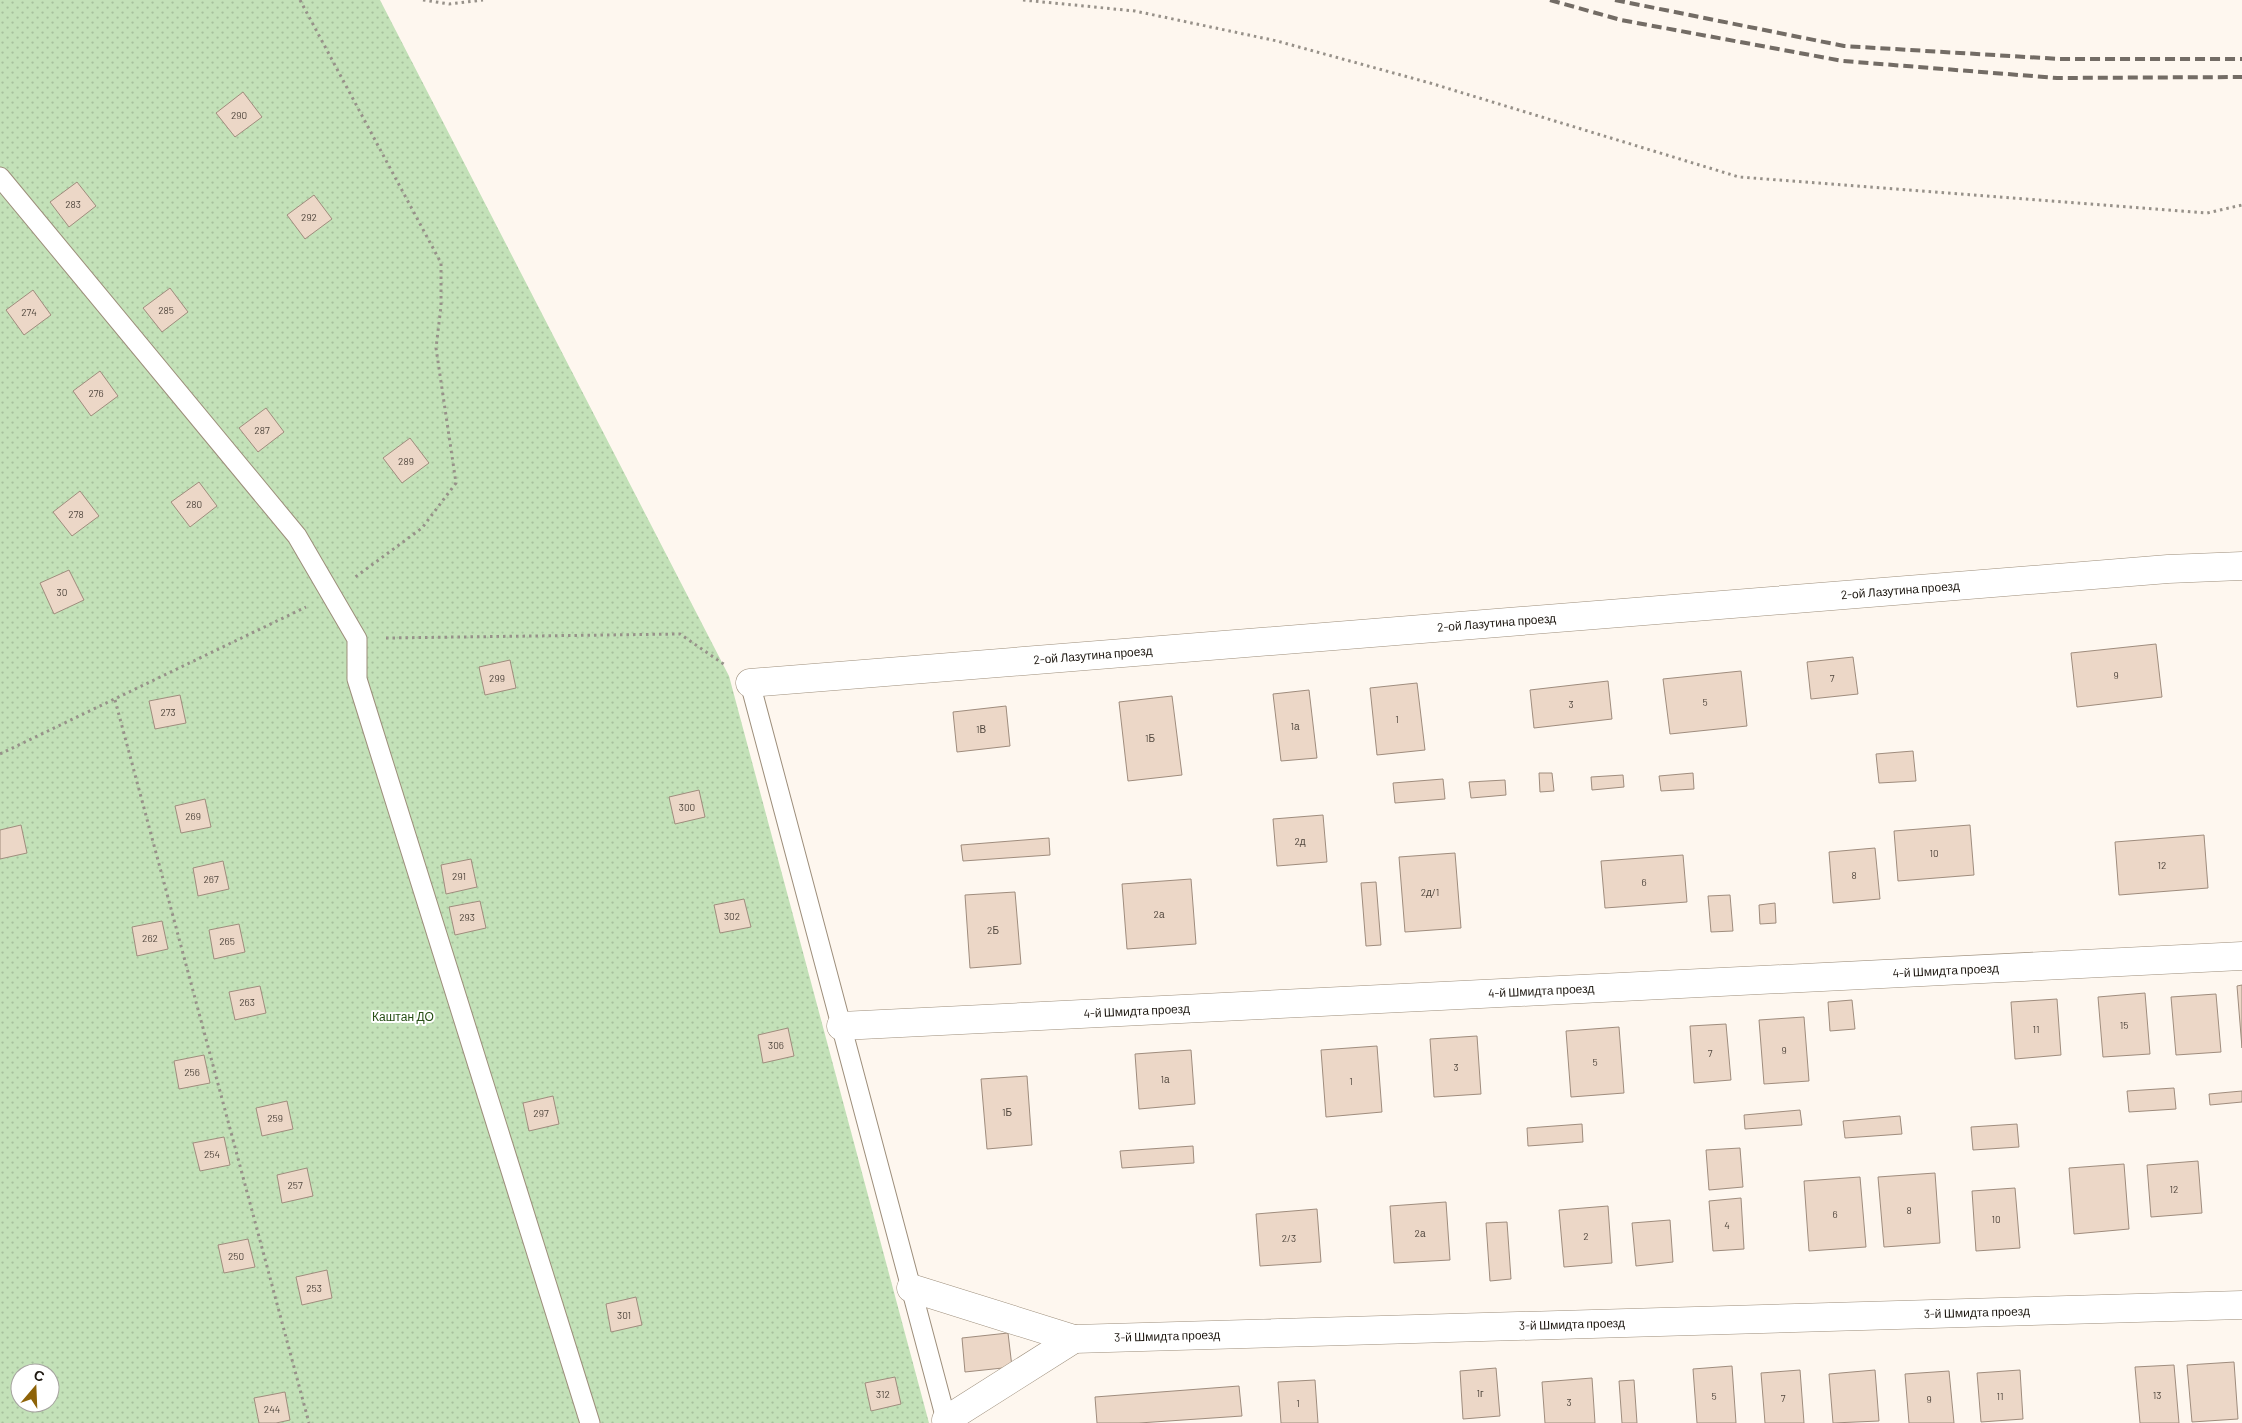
<svg xmlns="http://www.w3.org/2000/svg" width="2242" height="1423" font-family="Barlow,sans-serif">
<style>
.garden{fill:url(#garden-dots);fill-rule:evenodd}
.building{fill:#ecd7c7;stroke:#9f8c7d}
.lines{fill:none;stroke-linecap:round;stroke-linejoin:round}
.service-casing{stroke:#9d8e7b;stroke-width:21}
.minor-casing{stroke:#9d8e7b;stroke-width:29}
.path{stroke:#979189;stroke-width:3;stroke-dasharray:2.5 4;stroke-linecap:butt}
.service{stroke:#fff;stroke-width:19}
.minor{stroke:#fff;stroke-width:28}
.rail{stroke:#736c65;stroke-width:4;stroke-dasharray:10 5;stroke-linecap:butt}
.labels{text-anchor:middle;stroke-width:4;stroke-linejoin:round;paint-order:stroke}
.number-label{font-size:10px;fill:#51473e}
.street-label{font-size:12px;fill:#1d1710;stroke:#fff}
.park-label{font-size:12px;fill:#264e14;stroke:#fff}
</style>
<defs>
<pattern id="garden-dots" width="8" height="8" patternUnits="userSpaceOnUse" patternTransform="scale(1.25)"><rect width="8" height="8" fill="#c3e1b8"/><path d="M2 2h.1M6 6h.1" fill="none" stroke="#a7c09d" stroke-width="1.8" stroke-linecap="round"/></pattern>
</defs>
<rect width="100%" height="100%" fill="#fef7ef"/>
<!-- garden -->
<path class="garden" d="M0,0h380l349,676 200,747h-929zM20,1373h30v30h-30z"/>
<!-- building -->
<g class="building">
<polygon points="243,92 262,117 235,137 216,113"/>
<polygon points="77,182 96,206 69,227 50,202"/>
<polygon points="314,195 332,219 305,239 287,215"/>
<polygon points="170,288 188,312 162,332 143,308"/>
<polygon points="33,290 51,315 24,335 6,310"/>
<polygon points="100,371 118,396 91,416 73,391"/>
<polygon points="266,408 284,432 258,452 239,428"/>
<polygon points="410,438 429,463 402,483 383,458"/>
<polygon points="199,482 217,506 190,527 171,502"/>
<polygon points="80,491 99,516 72,536 53,512"/>
<polygon points="69,570 84,600 54,614 40,583"/>
<polygon points="2156,644 2162,697 2077,707 2071,653"/>
<polygon points="1853,657 1858,694 1811,699 1807,662"/>
<polygon points="510,660 516,688 485,695 479,667"/>
<polygon points="1741,671 1747,726 1670,734 1663,679"/>
<polygon points="1608,681 1612,719 1534,728 1530,690"/>
<polygon points="1417,683 1425,750 1377,755 1370,688"/>
<polygon points="1309,690 1317,758 1281,761 1273,694"/>
<polygon points="180,695 186,723 155,729 149,701"/>
<polygon points="1172,696 1182,775 1128,781 1119,702"/>
<polygon points="1006,706 1010,746 957,752 953,712"/>
<polygon points="1913,751 1916,781 1879,783 1876,754"/>
<polygon points="1539,773 1552,773 1554,791 1540,792"/>
<polygon points="1693,773 1694,789 1661,791 1659,776"/>
<polygon points="1623,775 1624,787 1592,790 1591,777"/>
<polygon points="1443,779 1445,799 1395,803 1393,783"/>
<polygon points="1505,780 1506,795 1471,798 1469,782"/>
<polygon points="699,790 705,817 675,824 669,797"/>
<polygon points="205,799 211,827 181,833 175,806"/>
<polygon points="1323,815 1327,862 1277,866 1273,819"/>
<polygon points="21,825 27,853 0,859 0,830"/>
<polygon points="1970,825 1974,875 1898,881 1894,831"/>
<polygon points="2204,835 2208,888 2119,895 2115,842"/>
<polygon points="1049,838 1050,855 963,861 961,845"/>
<polygon points="1875,848 1880,899 1833,903 1829,852"/>
<polygon points="1455,853 1461,928 1405,932 1399,857"/>
<polygon points="1683,855 1687,902 1605,908 1601,861"/>
<polygon points="471,859 477,887 446,894 441,865"/>
<polygon points="223,861 229,889 198,896 193,868"/>
<polygon points="1191,879 1196,944 1127,949 1122,884"/>
<polygon points="1376,882 1381,945 1366,946 1361,883"/>
<polygon points="1015,892 1021,964 970,968 965,895"/>
<polygon points="1730,895 1733,931 1711,932 1708,896"/>
<polygon points="744,899 751,927 720,933 714,905"/>
<polygon points="480,901 486,928 455,935 449,907"/>
<polygon points="1775,903 1776,923 1760,924 1759,905"/>
<polygon points="162,921 168,949 137,956 132,927"/>
<polygon points="239,924 245,952 214,959 209,930"/>
<polygon points="2242,985 2242,1048 2237,986"/>
<polygon points="260,986 266,1013 235,1020 229,992"/>
<polygon points="2145,993 2150,1054 2103,1057 2098,997"/>
<polygon points="2216,994 2221,1052 2176,1055 2171,997"/>
<polygon points="2057,999 2061,1055 2015,1059 2011,1002"/>
<polygon points="1852,1000 1855,1029 1830,1031 1828,1002"/>
<polygon points="1804,1017 1809,1081 1764,1084 1759,1020"/>
<polygon points="1726,1024 1731,1080 1694,1083 1690,1026"/>
<polygon points="1619,1027 1624,1093 1571,1097 1566,1031"/>
<polygon points="788,1028 794,1056 763,1063 758,1035"/>
<polygon points="1477,1036 1481,1094 1434,1097 1430,1039"/>
<polygon points="1377,1046 1382,1112 1326,1117 1321,1050"/>
<polygon points="1191,1050 1195,1104 1139,1109 1135,1054"/>
<polygon points="204,1055 210,1083 179,1089 174,1061"/>
<polygon points="1027,1076 1032,1145 987,1149 981,1079"/>
<polygon points="2174,1088 2176,1109 2129,1112 2127,1091"/>
<polygon points="2242,1091 2242,1102 2210,1105 2209,1094"/>
<polygon points="553,1096 559,1124 529,1131 523,1103"/>
<polygon points="287,1101 293,1129 262,1136 256,1108"/>
<polygon points="1800,1110 1802,1125 1745,1129 1744,1115"/>
<polygon points="1900,1116 1902,1134 1845,1138 1843,1121"/>
<polygon points="1582,1124 1583,1142 1528,1146 1527,1128"/>
<polygon points="2017,1124 2019,1147 1973,1150 1971,1127"/>
<polygon points="224,1137 230,1165 200,1171 193,1143"/>
<polygon points="1193,1146 1194,1163 1122,1168 1120,1151"/>
<polygon points="1740,1148 1743,1187 1709,1190 1706,1150"/>
<polygon points="2198,1161 2202,1213 2151,1217 2147,1165"/>
<polygon points="2124,1164 2129,1229 2074,1234 2069,1168"/>
<polygon points="307,1168 313,1196 282,1203 277,1175"/>
<polygon points="1935,1173 1940,1243 1884,1247 1878,1177"/>
<polygon points="1860,1177 1866,1247 1809,1251 1804,1181"/>
<polygon points="2015,1188 2020,1248 1976,1251 1972,1191"/>
<polygon points="1741,1198 1744,1249 1713,1251 1709,1201"/>
<polygon points="1446,1202 1450,1260 1394,1263 1390,1206"/>
<polygon points="1608,1206 1612,1263 1564,1267 1559,1210"/>
<polygon points="1317,1209 1321,1262 1260,1266 1256,1214"/>
<polygon points="1670,1220 1673,1262 1636,1266 1632,1223"/>
<polygon points="1507,1222 1511,1279 1490,1281 1486,1223"/>
<polygon points="248,1239 255,1267 224,1273 218,1245"/>
<polygon points="327,1270 332,1298 302,1305 296,1277"/>
<polygon points="636,1297 642,1325 611,1332 606,1304"/>
<polygon points="1008,1333 1012,1367 965,1372 962,1338"/>
<polygon points="2234,1362 2238,1419 2192,1422 2187,1365"/>
<polygon points="2174,1365 2179,1423 2140,1423 2135,1367"/>
<polygon points="1732,1366 1736,1423 1697,1423 1693,1369"/>
<polygon points="1496,1368 1500,1416 1463,1419 1460,1371"/>
<polygon points="1800,1370 1804,1423 1765,1423 1761,1373"/>
<polygon points="1875,1370 1879,1421 1833,1423 1829,1374"/>
<polygon points="2020,1370 2023,1419 1981,1422 1977,1373"/>
<polygon points="1949,1371 1954,1423 1909,1423 1905,1374"/>
<polygon points="895,1377 901,1404 871,1411 865,1383"/>
<polygon points="1592,1378 1595,1423 1545,1423 1542,1382"/>
<polygon points="1315,1380 1318,1423 1281,1423 1278,1382"/>
<polygon points="1634,1380 1637,1423 1622,1423 1619,1381"/>
<polygon points="1239,1386 1242,1416 1139,1423 1097,1423 1095,1397"/>
<polygon points="285,1392 290,1420 276,1423 259,1423 254,1398"/>
</g>
<g class="lines">
<!-- service casing -->
<g class="service-casing">
<g id="service">
<polyline points="0,177 297,536 357,639 357,679 590,1423"/>
<polyline points="750,683 947,1423"/>
</g>
</g>
<!-- minor casing -->
<g class="minor-casing">
<g id="minor">
<path id="s1" d="M750,683l1418,-114 74,-3"/>
<path id="s2" d="M841,1026l1401,-70"/>
<path id="s3" d="M911,1288l163,51 1168,-34"/>
<polyline points="946,1420 1074,1339"/>
</g>
</g>
<!-- path -->
<g class="path">
<polyline points="300,0 441,263 441,306 436,348 456,483 422,528 354,578"/>
<polyline points="423,0 449,4 483,0"/>
<polyline points="1023,0 1135,11 1277,41 1430,83 1739,177 2207,213 2242,205"/>
<polyline points="386,638 680,634 725,665"/>
<polyline points="115,700 309,1423"/>
<polyline points="0,754 306,607"/>
</g>
<!-- service -->
<use href="#service" class="service"/>
<!-- minor -->
<use href="#minor" class="minor"/>
<!-- rail -->
<g class="rail">
<polyline points="1550,0 1621,20 1843,61 2057,78 2242,77"/>
<polyline points="1615,0 1844,46 2060,59 2242,59"/>
</g>
</g>
<g class="labels">
<!-- number labels -->
<g class="number-label">
<text x="239" y="119">290</text>
<text x="73" y="208">283</text>
<text x="309" y="221">292</text>
<text x="166" y="314">285</text>
<text x="29" y="316">274</text>
<text x="96" y="397">276</text>
<text x="262" y="434">287</text>
<text x="406" y="465">289</text>
<text x="194" y="508">280</text>
<text x="76" y="518">278</text>
<text x="62" y="596">30</text>
<text x="2116" y="679">9</text>
<text x="497" y="682">299</text>
<text x="1832" y="682">7</text>
<text x="1705" y="706">5</text>
<text x="1571" y="708">3</text>
<text x="168" y="716">273</text>
<text x="1397" y="723">1</text>
<text x="1295" y="730">1а</text>
<text x="981" y="733">1В</text>
<text x="1150" y="742">1Б</text>
<text x="687" y="811">300</text>
<text x="193" y="820">269</text>
<text x="1300" y="845">2д</text>
<text x="1934" y="857">10</text>
<text x="2162" y="869">12</text>
<text x="1854" y="879">8</text>
<text x="459" y="880">291</text>
<text x="211" y="883">267</text>
<text x="1644" y="886">6</text>
<text x="1430" y="896">2д/1</text>
<text x="1159" y="918">2а</text>
<text x="732" y="920">302</text>
<text x="467" y="921">293</text>
<text x="993" y="934">2Б</text>
<text x="150" y="942">262</text>
<text x="227" y="945">265</text>
<text x="247" y="1006">263</text>
<text x="2124" y="1029">15</text>
<text x="2036" y="1033">11</text>
<text x="776" y="1049">306</text>
<text x="1784" y="1054">9</text>
<text x="1710" y="1057">7</text>
<text x="1595" y="1066">5</text>
<text x="1456" y="1071">3</text>
<text x="192" y="1076">256</text>
<text x="1165" y="1083">1а</text>
<text x="1351" y="1085">1</text>
<text x="1007" y="1116">1Б</text>
<text x="541" y="1117">297</text>
<text x="275" y="1122">259</text>
<text x="212" y="1158">254</text>
<text x="295" y="1189">257</text>
<text x="2174" y="1193">12</text>
<text x="1909" y="1214">8</text>
<text x="1835" y="1218">6</text>
<text x="1996" y="1223">10</text>
<text x="1727" y="1229">4</text>
<text x="1420" y="1237">2а</text>
<text x="1586" y="1240">2</text>
<text x="1289" y="1242">2/3</text>
<text x="236" y="1260">250</text>
<text x="314" y="1292">253</text>
<text x="624" y="1319">301</text>
<text x="1480" y="1397">1г</text>
<text x="883" y="1398">312</text>
<text x="2157" y="1399">13</text>
<text x="1714" y="1400">5</text>
<text x="2000" y="1400">11</text>
<text x="1783" y="1402">7</text>
<text x="1929" y="1403">9</text>
<text x="1569" y="1406">3</text>
<text x="1298" y="1407">1</text>
<text x="272" y="1413">244</text>
</g>
<!-- street labels -->
<g class="street-label">
<text dy="4" stroke="none"><textPath href="#s1" startOffset="1154">2-ой Лазутина проезд</textPath></text>
<text dy="4" stroke="none"><textPath href="#s1" startOffset="749">2-ой Лазутина проезд</textPath></text>
<text dy="4" stroke="none"><textPath href="#s1" startOffset="344">2-ой Лазутина проезд</textPath></text>
<text dy="4" stroke="none"><textPath href="#s2" startOffset="1106">4-й Шмидта проезд</textPath></text>
<text dy="4" stroke="none"><textPath href="#s2" startOffset="701">4-й Шмидта проезд</textPath></text>
<text dy="4" stroke="none"><textPath href="#s2" startOffset="296">4-й Шмидта проезд</textPath></text>
<text dy="4" stroke="none"><textPath href="#s3" startOffset="1074">3-й Шмидта проезд</textPath></text>
<text dy="4" stroke="none"><textPath href="#s3" startOffset="669">3-й Шмидта проезд</textPath></text>
<text dy="4" stroke="none"><textPath href="#s3" startOffset="264">3-й Шмидта проезд</textPath></text>
</g>
<!-- park labels -->
<g class="park-label">
<text x="403" y="1021">Каштан ДО</text>
</g>
</g>
<!-- north arrow -->
<g transform="translate(35 1388) rotate(19)"><circle r="24" fill="#ffffff" stroke="#a5a29f"/>
<path d="M0-4L9 19L0 12L-9 19Z" fill="#8e6308"/>
<text y="-8" font-size="14" font-weight="bold" text-anchor="middle" fill="#1d1710">С</text>
</g>
</svg>
